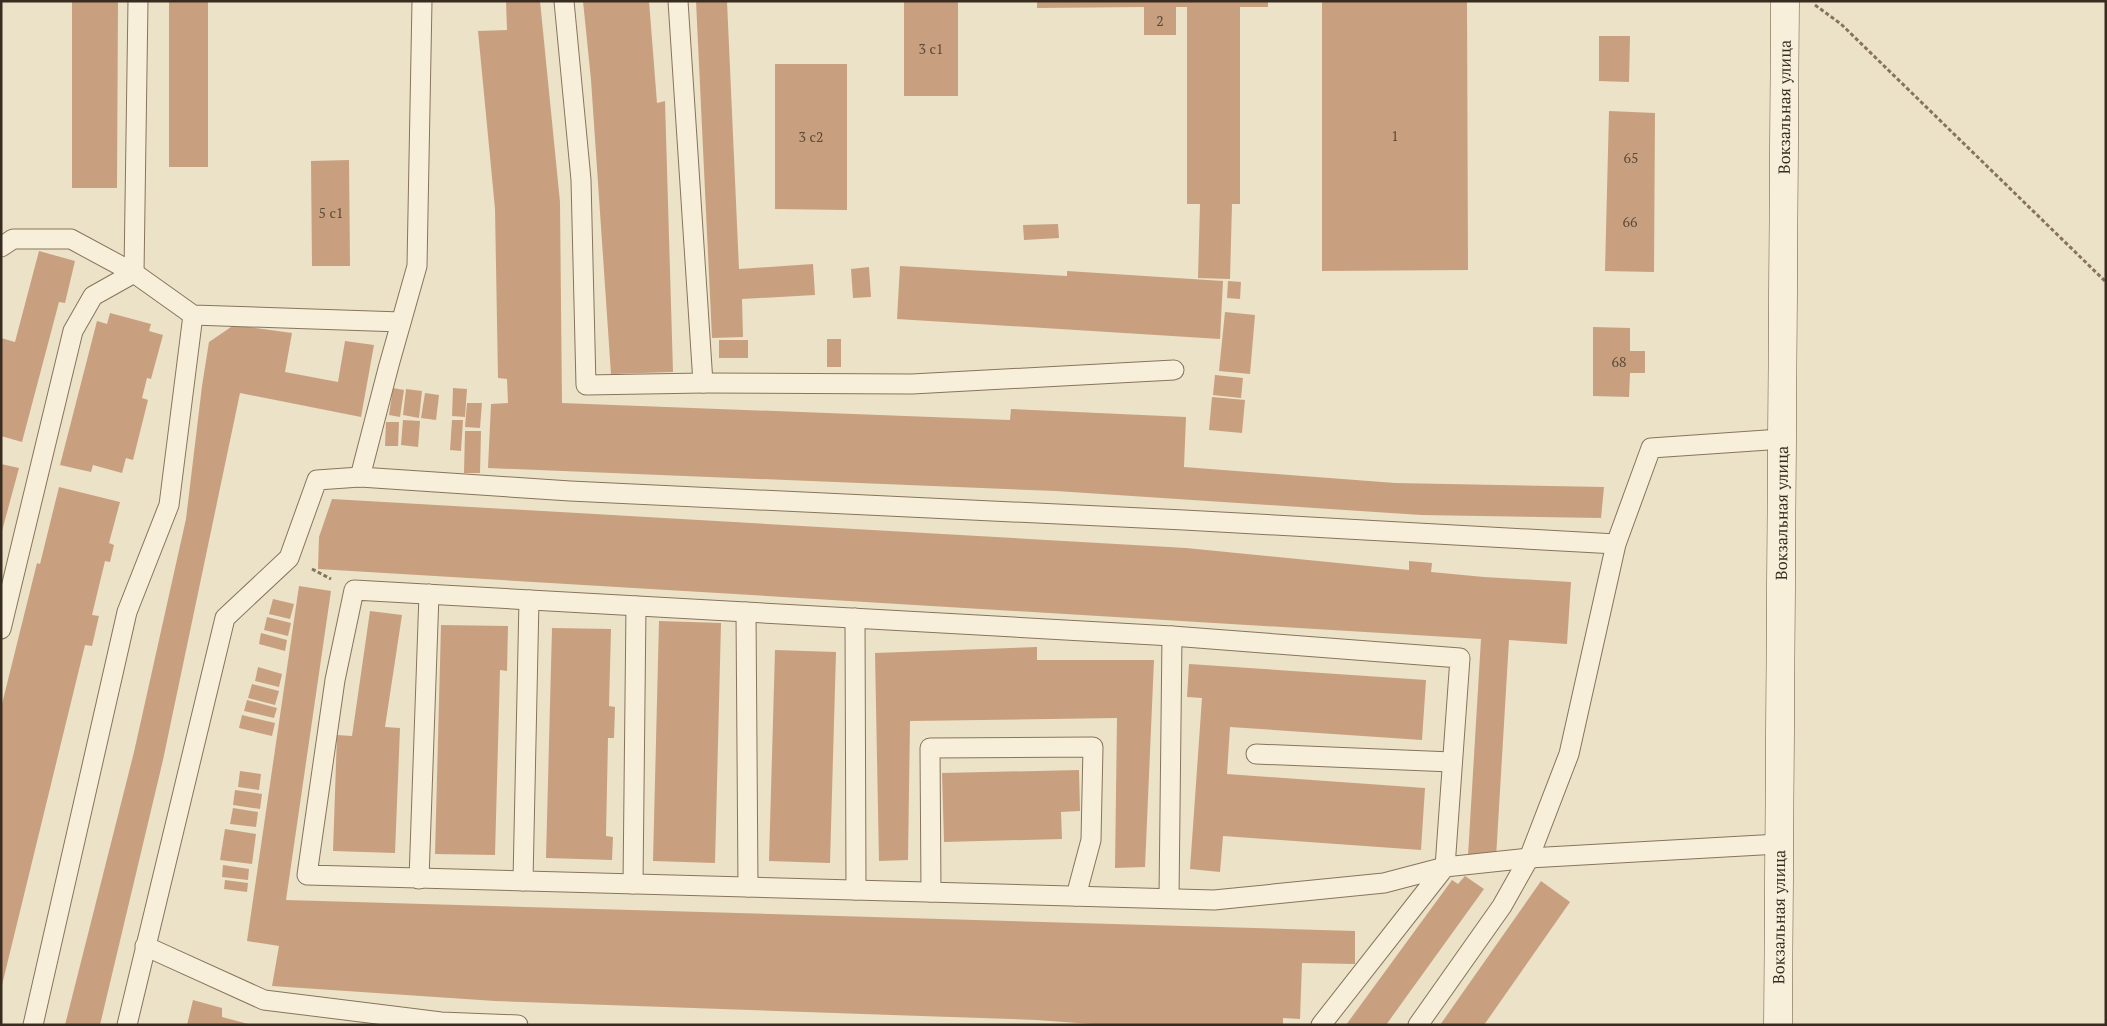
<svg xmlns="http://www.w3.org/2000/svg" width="2107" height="1026" font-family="'PT Serif',serif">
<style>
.building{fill:#c8a07f}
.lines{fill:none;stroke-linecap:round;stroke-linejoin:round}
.service-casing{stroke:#87745d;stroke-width:21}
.secondary-casing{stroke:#685640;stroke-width:29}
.path{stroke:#87745d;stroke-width:3;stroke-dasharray:4 2.5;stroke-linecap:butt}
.service{stroke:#f7efda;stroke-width:19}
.secondary{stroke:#f7efda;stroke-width:28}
.labels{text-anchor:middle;stroke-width:4;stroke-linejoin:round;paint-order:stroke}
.number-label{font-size:14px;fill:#5c4938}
.street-label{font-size:16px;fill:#382c20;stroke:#f4ecd6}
</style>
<rect width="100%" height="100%" fill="#ece2c7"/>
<!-- building -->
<g class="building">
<polygon points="72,1 118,1 117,188 72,188"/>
<rect x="169" y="1" width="39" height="166"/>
<polygon points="506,1 540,1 560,202 562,403 1010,420 1011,409 1186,417 1184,467 1395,483 1604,487 1601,518 1421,515 1056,491 488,468 491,404 508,403 507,379 498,378 495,209 478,31 507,30"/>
<polygon points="583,1 649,1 657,103 665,101 673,372 611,374 591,80"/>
<polygon points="696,1 727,1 739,269 813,264 815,295 742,299 743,337 712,338"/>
<rect x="904" y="1" width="54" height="95"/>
<polygon points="1037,1 1268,1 1268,7 1240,7 1240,204 1232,204 1230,279 1198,278 1200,204 1187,204 1187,7 1176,7 1176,35 1144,35 1144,7 1037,8"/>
<polygon points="1322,1 1467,1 1468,270 1322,271"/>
<polygon points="1599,36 1630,36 1629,82 1599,81"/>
<polygon points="775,64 847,64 847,210 775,209"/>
<polygon points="1609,111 1655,113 1654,272 1605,271"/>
<polygon points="349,160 350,266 312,266 311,161"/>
<polygon points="1058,224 1059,238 1024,240 1023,225"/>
<polygon points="39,251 75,261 65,303 59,302 22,442 1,436 1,338 15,342"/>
<polygon points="900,266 1067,276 1067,271 1223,281 1220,339 897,319"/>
<polygon points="869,267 871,297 853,298 851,269"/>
<polygon points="1228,281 1241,282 1240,299 1227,298"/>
<polygon points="1225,312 1255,315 1250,374 1219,371"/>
<polygon points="110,313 151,324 149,331 163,335 151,379 147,378 142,398 148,400 133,460 126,458 122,473 93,465 91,472 60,465 97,321 107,324"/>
<polygon points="234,325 292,333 285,372 338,382 345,341 374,345 361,417 240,393 163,760 100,1025 65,1025 134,752 186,519 202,386 209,342"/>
<polygon points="1593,327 1630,328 1630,351 1645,351 1645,373 1630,373 1629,397 1593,396"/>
<rect x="827" y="339" width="14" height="28"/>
<rect x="719" y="340" width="29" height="18"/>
<polygon points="1215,375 1243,378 1241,398 1213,395"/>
<polygon points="393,388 404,390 400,417 389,415"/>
<polygon points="453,388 467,389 465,417 452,416"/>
<polygon points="406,389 422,391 419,418 403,415"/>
<polygon points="425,393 439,395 436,420 421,418"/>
<polygon points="1212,397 1245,400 1242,433 1209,430"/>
<polygon points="467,403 482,403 480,428 465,427"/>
<polygon points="403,420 420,421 418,447 401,445"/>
<polygon points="452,420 463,420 461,451 450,450"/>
<polygon points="386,422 399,422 398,446 385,446"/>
<polygon points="465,431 481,431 480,473 464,473"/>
<polygon points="1,464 19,468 2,531 1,531"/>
<polygon points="59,487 120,502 109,543 114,545 110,562 105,561 92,615 99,616 92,646 85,645 2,985 1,708 37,563 40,564"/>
<polygon points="332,499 1186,548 1409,570 1409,561 1432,563 1431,572 1484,577 1571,582 1567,644 1509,640 1496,858 1468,856 1481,639 318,569 319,537"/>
<polygon points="299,586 331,591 286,900 1355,931 1355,964 1302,963 1300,1019 1283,1018 1283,1025 1106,1025 1036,1020 495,1001 272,986 279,946 247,941"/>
<polygon points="273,599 294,604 290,619 269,614"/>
<polygon points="370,611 402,615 385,727 400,728 395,853 333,851 337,735 352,736"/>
<polygon points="267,617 291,623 288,636 264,630"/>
<polygon points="659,621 721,623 715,863 653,861"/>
<polygon points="441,625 508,626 507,671 500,670 495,855 435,854"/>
<polygon points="552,628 611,629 609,706 615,707 614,738 608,738 606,836 613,837 612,860 546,858"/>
<polygon points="261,633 287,640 285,651 259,644"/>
<polygon points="1037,647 1037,660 1154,660 1145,867 1115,868 1117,718 910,721 908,860 879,861 875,653"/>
<polygon points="775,650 836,652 830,863 769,861"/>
<polygon points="1189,664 1426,680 1422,740 1230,727 1227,774 1425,788 1421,850 1223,836 1220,872 1190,869 1202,698 1187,697"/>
<polygon points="258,667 282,674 279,687 255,681"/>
<polygon points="252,684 279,691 275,705 248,698"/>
<polygon points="247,700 277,708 274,718 244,711"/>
<polygon points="242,715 275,723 272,736 239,728"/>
<polygon points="1079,770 1080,811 1061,812 1062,839 944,842 942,773"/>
<polygon points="240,771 261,774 259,790 238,787"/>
<polygon points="235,790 262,794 260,809 233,805"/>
<polygon points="233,808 258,812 256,827 230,824"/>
<polygon points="225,829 256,834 252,864 220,860"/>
<polygon points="223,865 249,869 248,880 222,877"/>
<polygon points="1465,876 1484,889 1386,1025 1346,1025 1452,880 1458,884"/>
<polygon points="225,880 248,883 247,892 224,889"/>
<polygon points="1541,881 1570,902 1484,1025 1440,1025"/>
<polygon points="193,1000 222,1008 222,1017 252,1025 187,1025"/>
</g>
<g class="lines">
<!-- service casing -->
<g class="service-casing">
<g id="service">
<polyline points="564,1 581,180 586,385 703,383 912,384 1174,370"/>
<polyline points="678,1 703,383"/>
<polyline points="1,247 13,239 71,239 134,273 193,315 401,322"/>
<polyline points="360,477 389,365 417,266 422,1"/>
<polyline points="746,612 748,887"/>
<polyline points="855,618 856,890"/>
<polyline points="1,629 73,331 93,296 134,273 138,1"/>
<polyline points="1256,754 1452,762"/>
<polyline points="419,879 429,594"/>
<polyline points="523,881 529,600"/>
<polyline points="633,884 636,606"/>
<polyline points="931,892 930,748 1093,747 1091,840 1076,896"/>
<polyline points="1169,898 1172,636"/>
<polyline points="145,946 264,1000 441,1022 518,1025"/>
<polyline points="33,1025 127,612 169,505 193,315"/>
<polyline points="127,1025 225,618 289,558 317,480 360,477 570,491 1184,520 1616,544"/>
<polyline points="1321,1025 1445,867 1460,658 1172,636 354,590 335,680 307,875 1214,900 1384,883 1445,867 1529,858 1779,844"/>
<polyline points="1418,1025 1502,906 1529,858 1569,754 1616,544 1651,448 1782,439"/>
</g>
</g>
<!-- secondary casing -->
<g class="secondary-casing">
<g id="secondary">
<path id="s1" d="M1778,1025l7,-1024"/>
</g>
</g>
<!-- path -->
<g class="path">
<polyline points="1815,5 1841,24 2106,282"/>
<polyline points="312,569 331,579"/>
</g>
<!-- service -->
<use href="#service" class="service"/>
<!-- secondary -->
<use href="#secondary" class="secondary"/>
</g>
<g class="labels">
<!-- number labels -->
<g class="number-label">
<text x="1160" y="26">2</text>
<text x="931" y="54">3 с1</text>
<text x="1395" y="141">1</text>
<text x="811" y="142">3 с2</text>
<text x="1631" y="163">65</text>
<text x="331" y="218">5 с1</text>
<text x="1630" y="227">66</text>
<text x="1619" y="367">68</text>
</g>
<!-- street labels -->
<g class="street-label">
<text dy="6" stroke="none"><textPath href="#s1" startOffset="918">Вокзальная улица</textPath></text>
<text dy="6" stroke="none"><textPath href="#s1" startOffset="512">Вокзальная улица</textPath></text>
<text dy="6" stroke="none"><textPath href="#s1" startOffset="108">Вокзальная улица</textPath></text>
</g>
</g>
<!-- border -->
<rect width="2107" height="1026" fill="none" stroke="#382c20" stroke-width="5"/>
</svg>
